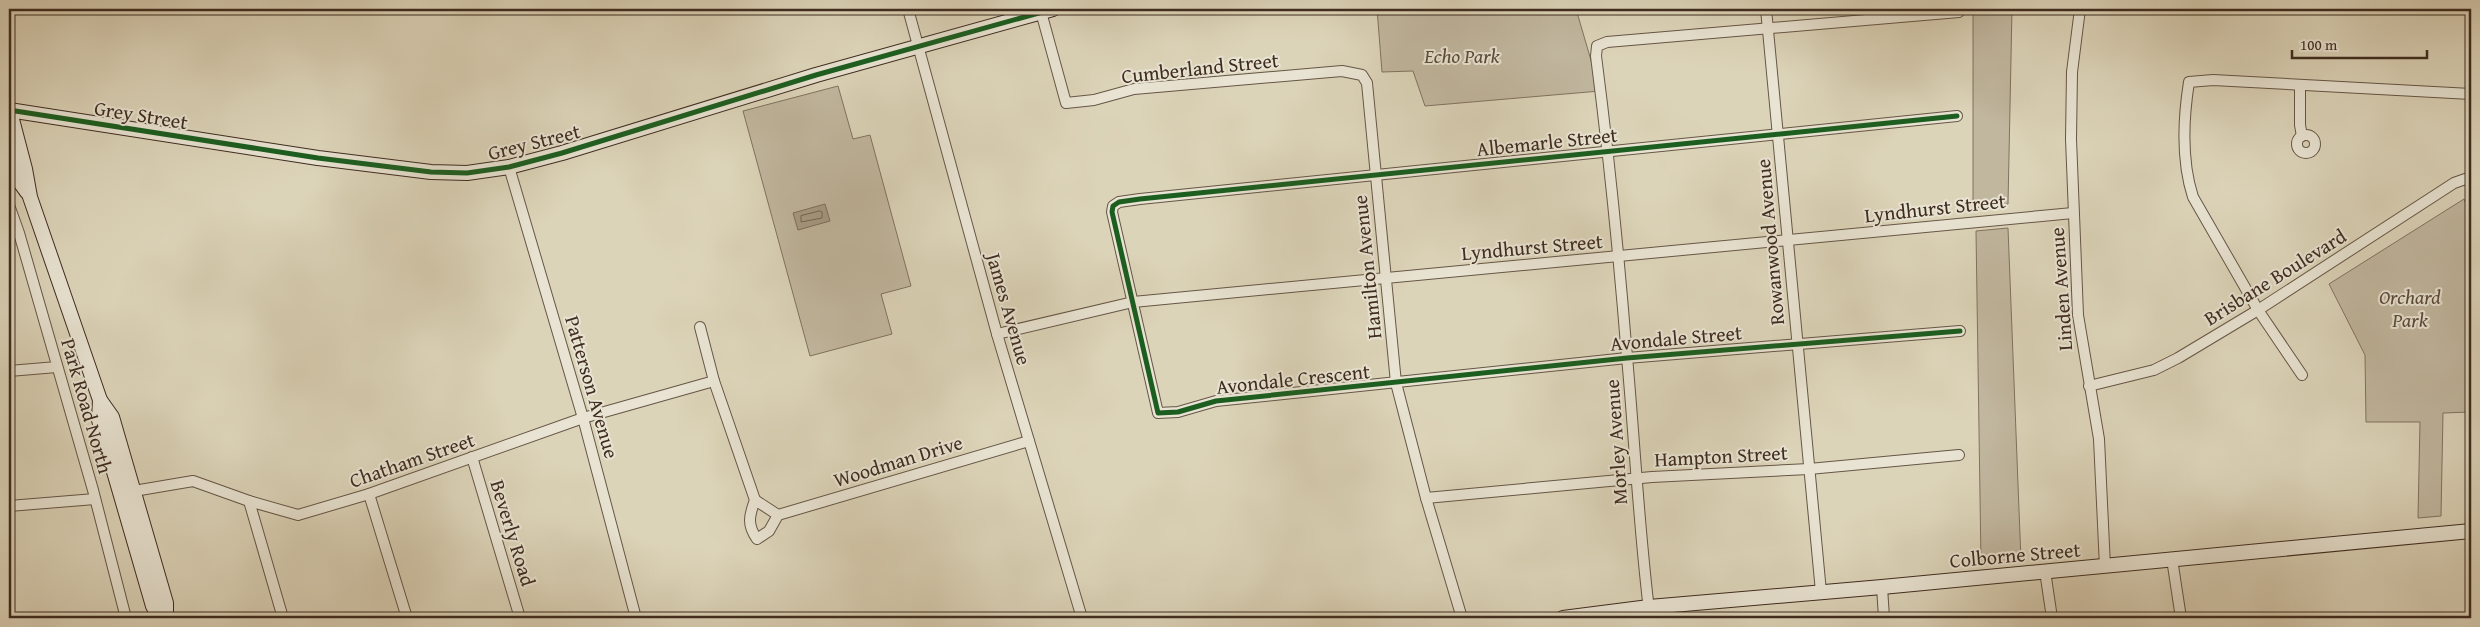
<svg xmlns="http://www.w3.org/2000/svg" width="2480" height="627" font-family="'Gentium Book Plus',serif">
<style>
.green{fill:#c1b79f;stroke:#807260}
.water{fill:#a79b85;stroke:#7d6f5d}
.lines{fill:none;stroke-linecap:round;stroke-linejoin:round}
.shore{stroke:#736452;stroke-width:1}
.street-casing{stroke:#665646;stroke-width:12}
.secondary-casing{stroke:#3f2c20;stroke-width:16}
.street{stroke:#e8e3d2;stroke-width:10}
.secondary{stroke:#e8e3d2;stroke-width:14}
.cycleway-casing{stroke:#e8e3d2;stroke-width:8}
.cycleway{stroke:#1b5e20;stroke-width:5}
.labels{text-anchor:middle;stroke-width:4;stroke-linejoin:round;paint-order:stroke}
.park-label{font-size:20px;font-style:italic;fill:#594839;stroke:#e8e3d2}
.street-label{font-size:20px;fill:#3f2c20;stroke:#e8e3d2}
</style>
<rect width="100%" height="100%" fill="#dcd4b9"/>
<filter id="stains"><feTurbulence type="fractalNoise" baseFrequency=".004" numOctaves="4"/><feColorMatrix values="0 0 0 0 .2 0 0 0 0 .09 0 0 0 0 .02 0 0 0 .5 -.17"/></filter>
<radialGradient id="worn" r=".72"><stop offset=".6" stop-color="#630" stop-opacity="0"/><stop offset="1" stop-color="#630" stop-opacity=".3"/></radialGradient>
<!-- green -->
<g class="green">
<polygon points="1377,9 1576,9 1600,91 1425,106 1413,71 1382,72"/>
<polygon points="1973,9 2012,9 2008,204 1973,208"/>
<polygon points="838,86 853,139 870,135 911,286 881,294 892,334 810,356 743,111"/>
<polygon points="2464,199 2471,218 2471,412 2443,413 2441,516 2418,518 2420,422 2366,422 2365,355 2329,284"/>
<polygon points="2008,228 2021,561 1981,562 1976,231"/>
</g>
<!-- water -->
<polygon class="water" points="825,204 830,221 798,230 793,213"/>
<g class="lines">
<!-- shore -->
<polygon class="shore" points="820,211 822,212 822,218 801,222 801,216"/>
<!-- street casing -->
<g class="street-casing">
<g id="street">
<polyline points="908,9 997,334 1082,618"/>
<polyline points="1766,9 1821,592"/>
<polyline points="2080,9 2072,72 2071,139 2078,315 2099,439 2105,567"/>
<polyline points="1041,12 1066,103 1094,100 1134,89 1342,71 1362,75 1367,83 1396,383 1426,498 1462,618"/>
<polyline points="2300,85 2300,125 2302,136"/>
<polyline points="1957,116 1140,199 1119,202 1113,206 1112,212 1158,413 1178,412 1216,401 1627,358 1960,331"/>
<circle cx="2306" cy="144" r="9"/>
<polyline points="509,167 583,418 636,618"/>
<polyline points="9,205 19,233 93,490 126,618"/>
<polyline points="700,327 714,381 755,500"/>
<polyline points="997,334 1133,302 2073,213"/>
<polyline points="9,371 57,367"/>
<path d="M2302,375l-44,-65 -65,-113c-12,-37 -10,-77 -4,-115l24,-2 258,14"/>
<polyline points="2089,386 2154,370 2178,358 2258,310 2454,183 2471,177"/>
<polyline points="472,457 520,618"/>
<polyline points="128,492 193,481 249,501 298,515 369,494 583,418 714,381"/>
<polyline points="369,494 407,618"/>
<polyline points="1426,498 1652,477 1809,469 1959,455"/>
<polyline points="249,501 283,618"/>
<polyline points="9,506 95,499"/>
<path d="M778,515l-23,-15c-6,16 -8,25 2,39l12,-8 9,-16 251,-74"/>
<polyline points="2172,559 2181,618"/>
<polyline points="2045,571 2052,618"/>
<polyline points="1882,587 1884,618"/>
<path d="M1650,618c-11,-86 -15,-173 -23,-261 -8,-100 -18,-201 -31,-301l1,-10 10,-4 352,-30"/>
</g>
</g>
<!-- secondary casing -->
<g class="secondary-casing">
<g id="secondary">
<polyline points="9,108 25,169 30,197 100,400 112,417 166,603 166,618"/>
<polyline points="9,110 318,158 431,172 467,173 509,167 562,153 816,75 1053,9"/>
<polyline points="9,160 14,174 27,192"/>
<polyline points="100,400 99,420 153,606 160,618"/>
<polyline points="1563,618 1649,607 1882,587 2471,531"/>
</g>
</g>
<!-- street -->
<use href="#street" class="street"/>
<!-- secondary -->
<use href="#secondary" class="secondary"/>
<!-- cycleway casing -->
<g class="cycleway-casing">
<g id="cycleway">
<polyline points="9,110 318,158 431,172 467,173 509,167 562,153 816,75 1053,9"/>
<polyline points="1957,116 1140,199 1119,202 1113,206 1112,212 1158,413 1178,412 1216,401 1627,358 1960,331"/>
</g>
</g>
<!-- cycleway -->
<use href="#cycleway" class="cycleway"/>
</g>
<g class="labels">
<!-- park labels -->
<g class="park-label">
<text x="1462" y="63">Echo Park</text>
<text x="2410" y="304">Orchard<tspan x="2410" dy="23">Park</tspan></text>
</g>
<!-- street labels -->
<g class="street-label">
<text transform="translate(1200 68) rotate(-6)" y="7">Cumberland Street</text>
<text transform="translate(141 115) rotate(9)" y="7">Grey Street</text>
<text transform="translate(534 142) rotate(-14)" y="7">Grey Street</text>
<text transform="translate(1547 142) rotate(-6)" y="7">Albemarle Street</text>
<text transform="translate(1935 208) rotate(-6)" y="7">Lyndhurst Street</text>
<text transform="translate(1770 242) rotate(-95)" y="7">Rowanwood Avenue</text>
<text transform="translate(1532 247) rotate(-5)" y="7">Lyndhurst Street</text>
<text transform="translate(1367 267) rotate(-96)" y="7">Hamilton Avenue</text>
<text transform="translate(2275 277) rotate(-32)" y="7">Brisbane Boulevard</text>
<text transform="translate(2061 289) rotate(-94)" y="7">Linden Avenue</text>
<text transform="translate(1009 309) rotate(74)" y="7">James Avenue</text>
<text transform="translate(1676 338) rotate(-5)" y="7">Avondale Street</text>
<text transform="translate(1293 379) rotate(-6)" y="7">Avondale Crescent</text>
<text transform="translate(592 387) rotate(74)" y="7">Patterson Avenue</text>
<text transform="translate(87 406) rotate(74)" y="7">Park Road North</text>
<text transform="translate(1616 442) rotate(-94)" y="7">Morley Avenue</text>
<text transform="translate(1721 456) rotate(-3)" y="7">Hampton Street</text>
<text transform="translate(412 460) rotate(-19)" y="7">Chatham Street</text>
<text transform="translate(898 461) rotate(-17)" y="7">Woodman Drive</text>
<text transform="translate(513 533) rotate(73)" y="7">Beverly Road</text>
<text transform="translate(2015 555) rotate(-5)" y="7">Colborne Street</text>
</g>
</g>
<!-- margin -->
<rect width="2480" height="627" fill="none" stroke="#dcd4b9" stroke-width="30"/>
<rect x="10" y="10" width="2460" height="607" fill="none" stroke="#3f2c20" stroke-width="2.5"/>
<rect x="15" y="15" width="2450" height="597" fill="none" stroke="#3f2c20"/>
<!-- scale -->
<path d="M2292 50v8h135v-8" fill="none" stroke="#3f2c20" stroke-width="2.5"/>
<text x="2300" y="50" font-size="15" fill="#3f2c20" stroke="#e8e3d2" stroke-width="4" paint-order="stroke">100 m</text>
<rect width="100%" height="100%" filter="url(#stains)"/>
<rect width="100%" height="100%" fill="url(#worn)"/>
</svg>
